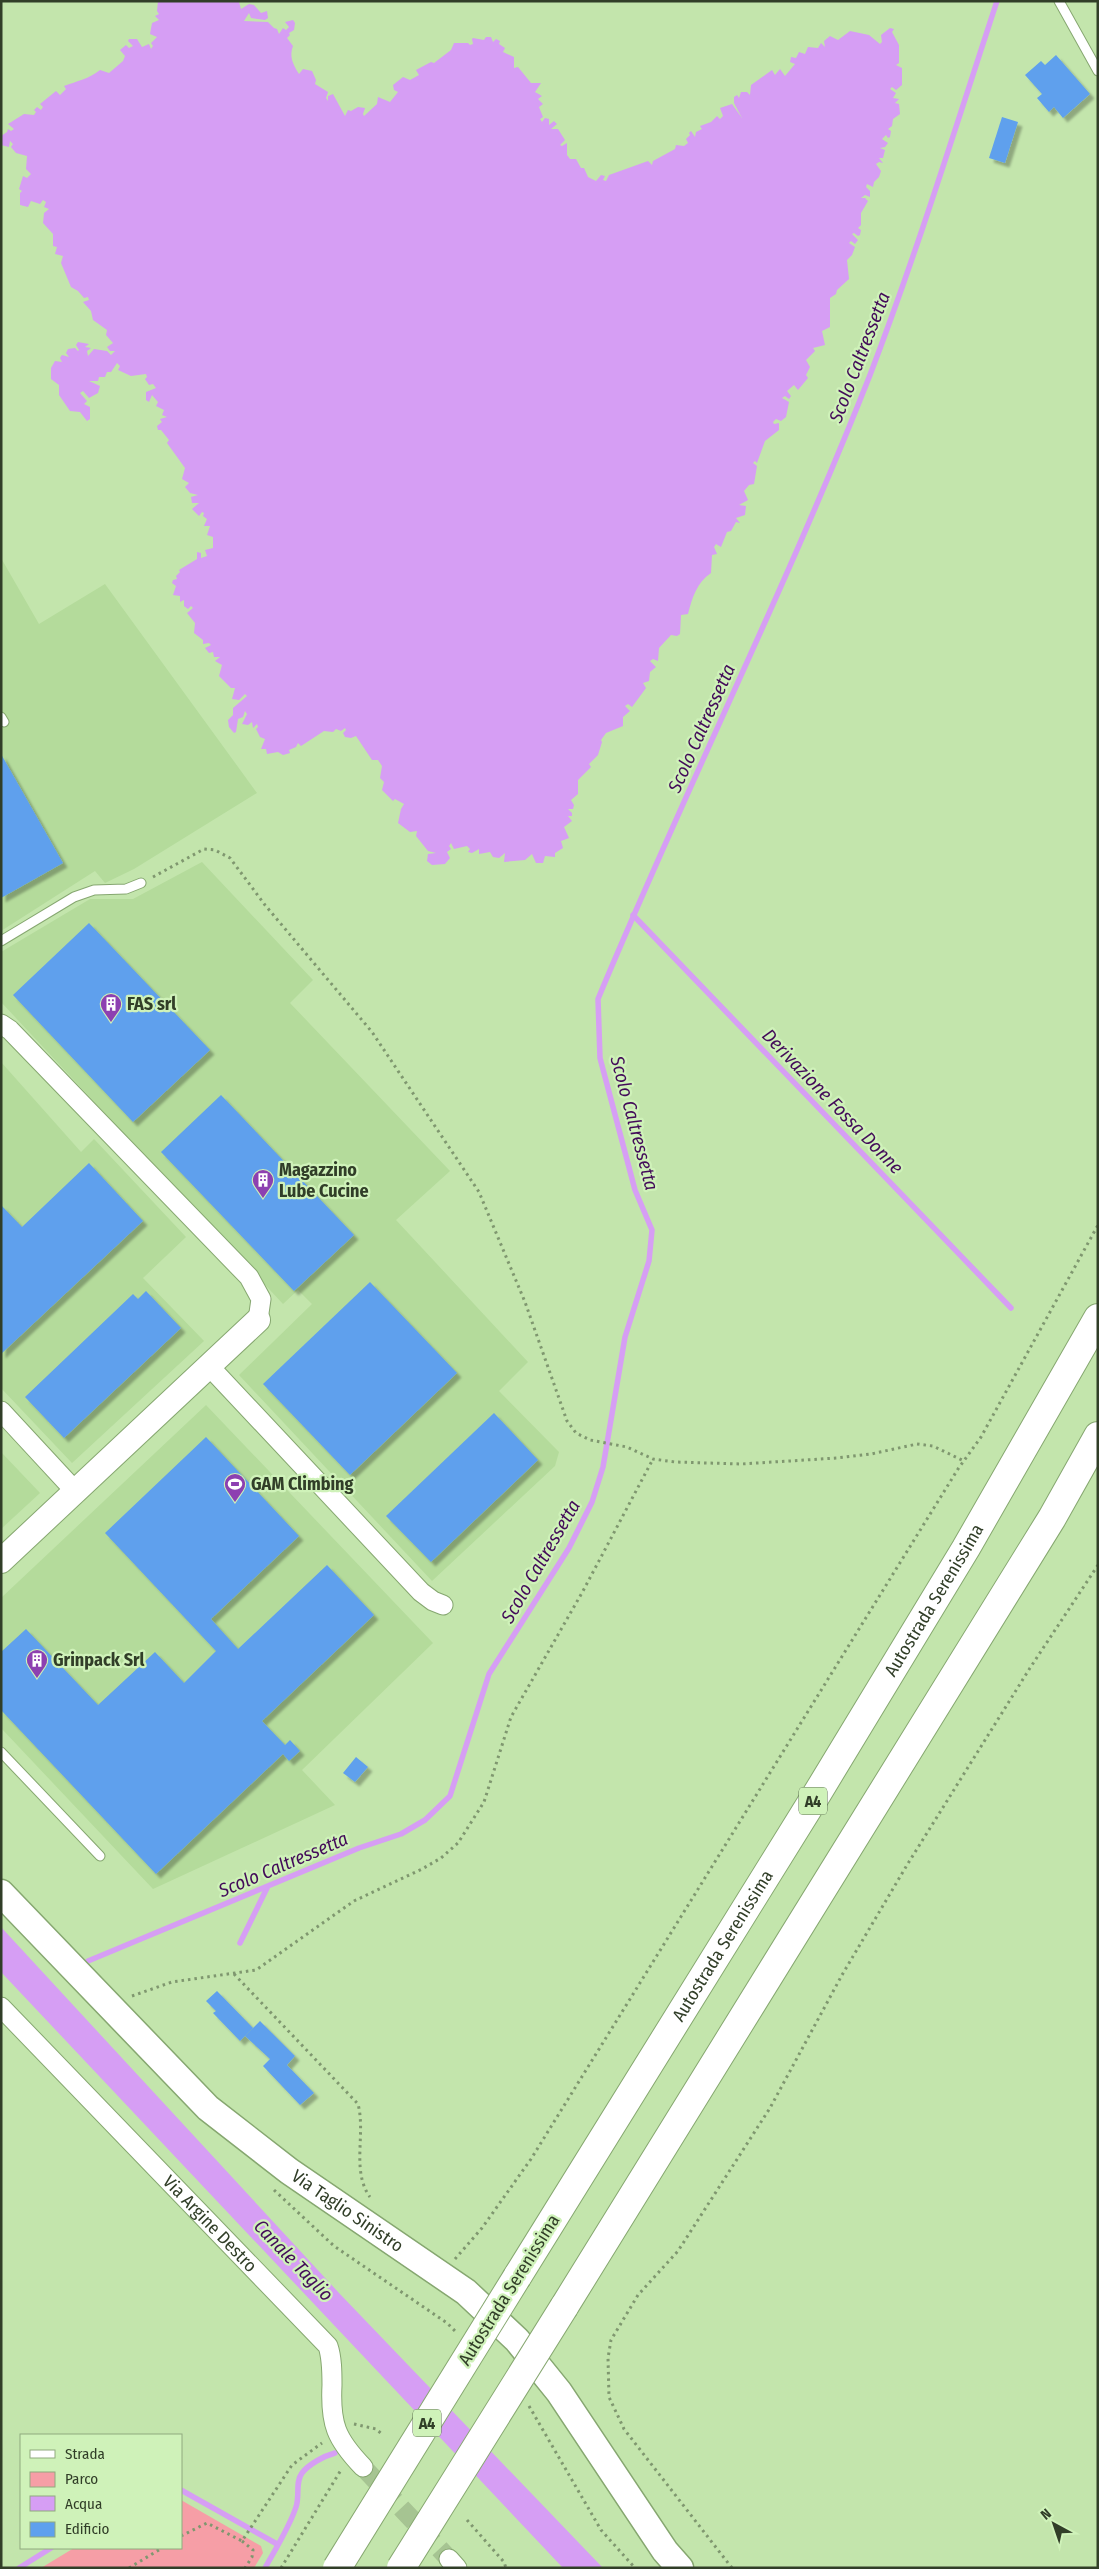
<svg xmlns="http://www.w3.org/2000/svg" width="1099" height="2569" font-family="'Fira Sans Condensed',sans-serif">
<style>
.built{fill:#b4db9b}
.green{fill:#f69ea6}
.water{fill:#d69ef4}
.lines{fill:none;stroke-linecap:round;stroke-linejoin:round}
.stream{stroke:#d69ef4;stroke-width:5.5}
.building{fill:#5ea0ed;filter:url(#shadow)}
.minor-tunnel{stroke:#a6c492;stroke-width:19;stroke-dasharray:19 9;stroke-linecap:butt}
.service-casing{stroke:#86a770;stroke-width:11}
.minor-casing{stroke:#86a770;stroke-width:21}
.tertiary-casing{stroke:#86a770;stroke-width:26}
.secondary-casing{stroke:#86a770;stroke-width:29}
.motorway-casing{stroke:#86a770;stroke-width:30}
.path{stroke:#7f976f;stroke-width:3;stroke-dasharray:2.5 4;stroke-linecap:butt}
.service{stroke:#fff;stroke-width:9}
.minor{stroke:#fff;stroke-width:19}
.tertiary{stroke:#fff;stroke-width:24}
.secondary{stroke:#fff;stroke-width:26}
.motorway{stroke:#fff;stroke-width:28}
.motorway-bridge-casing{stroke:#86a770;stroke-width:30;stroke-linecap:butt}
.motorway-bridge{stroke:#fff;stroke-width:28}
.labels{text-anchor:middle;stroke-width:4.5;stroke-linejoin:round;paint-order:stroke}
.shield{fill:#cff2b9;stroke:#607454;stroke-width:1}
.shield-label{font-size:16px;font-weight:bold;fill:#313e28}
.poi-label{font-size:18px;font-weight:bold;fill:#313e28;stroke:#cff2b9;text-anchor:start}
.street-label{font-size:18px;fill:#313e28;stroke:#cff2b9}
.water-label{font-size:19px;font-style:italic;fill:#430c59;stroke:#cff2b9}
</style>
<defs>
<filter id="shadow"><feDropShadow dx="4.5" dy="4.5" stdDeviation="1" flood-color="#0004"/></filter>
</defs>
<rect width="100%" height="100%" fill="#c3e5ac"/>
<!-- built -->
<g class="built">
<polygon points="1,558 39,624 105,584 257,793 134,869 105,883 95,871 1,931"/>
<polygon points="202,862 313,980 290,1003 450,1171 396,1220 528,1362 499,1391 559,1452 555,1466 432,1581 239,1375 312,1304 298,1290 283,1304 1,1002 1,952 90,899 133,899"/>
<polygon points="1,1062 81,1152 94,1139 186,1237 143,1278 204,1341 72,1463 1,1388"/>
<polygon points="206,1405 433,1643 302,1770 335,1805 153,1889 1,1728 1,1598"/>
<polygon points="1,1452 40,1493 1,1529"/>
</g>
<!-- green -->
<polygon class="green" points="181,2500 261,2546 263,2553 254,2568 41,2568 74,2548 181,2548"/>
<!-- water -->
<g class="water">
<path d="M158,1h77l4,1 2,7 8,-5 5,1 7,8 6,-2 1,7 -3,2 -14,-2 -2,-5 -5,8 24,1 6,6 3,1 2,5 4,-6 3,2 3,-3 -4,-5 8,-2 2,3 -1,7 -5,3 1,2 -3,3 6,8c-4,11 0,18 6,28l4,-5 9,2 4,9 -1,4 13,8 -2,6 2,3v-5l5,-2 12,22 3,-6 3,1 7,-4 7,1 -2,6 1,2 13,-12 1,-7 12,5 8,-10 -4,-2 -1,-5 10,-8 7,3 9,-5 -3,-5 15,-8 3,1 17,-13 3,-7h14l2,2 3,-1 -1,-5 1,-1 11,2 2,-3h5l2,5 3,-3 4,2 -1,3 6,4 -2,4 11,5v11l4,-1 13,16h10l-6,9 7,4 -4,3 5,5 -4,3 4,10 -3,2 2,3 3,-4 4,1v6l5,-4 3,3 -6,5h7l7,11 -5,5 2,1 5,-3v12l3,4h6l5,9h3l4,9 8,4 5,-6 4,1 -2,4 3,1 3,-6 39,-14 4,4 1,-4 22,-12 1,-4 8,1 4,-3 -2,-4 4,-4 -1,-2 2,-2 4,6 1,-5 6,-3 -2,-3 11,-4 6,-6 3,3 3,-3 -3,-8 12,-4 10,14 -8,-15v-6l3,-2 2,3 2,-6h6l3,3 1,-10 21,-15 3,5 5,-6 5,7 10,-12 -5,-2 1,-5 5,1 3,-6 6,2 3,-7 10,1 3,-5 4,4 -1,-6 6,-5 8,4 12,-9 19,4 11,9 2,-2 -1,-7 9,-7 4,1 -2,3 7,13v18l-3,2 6,3v17l-6,5 -4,-3 -2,2 6,4 -3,5 6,1 -4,4 4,1 1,10 -7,5 -1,7 -4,3 3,2 -1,6 -2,1 -2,-3 -4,4 6,4 -3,4 -5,1 5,2 -2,8h-4l4,5 -4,-1 -3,2 5,7 -2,6 -5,5 -1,5 -6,-3 -1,3 4,4v6l-5,-2 -4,3h4l3,3 -7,12v12l-3,3 3,2 -1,5 -2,1 -4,-3 -2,1 6,6 -3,4 -4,-3 -2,2 6,4 -3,8 -5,5 2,19 -12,11 -1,4 -6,4v29l-8,4 3,14 -12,3 2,3 -9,9 4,7 -4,8 2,3 -10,12 -4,-5 -7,6 4,5 -2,3 -4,-3 -3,2 7,4 -3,15 -5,4 -5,-2 -3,3 1,2 5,-1v7l-14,11 -8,22 -2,-2 -2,2 4,3 -3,18 -5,1 -5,6 4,9 -9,5 7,1 -1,9 -9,3 4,5 -4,-1 -5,9 -4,1 -6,15 -5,-3 -2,3 3,7 -5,1 -1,18c-14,9 -19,25 -23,41l-7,1 -1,19 -3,2 -6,-1 -12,13 -1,13 -5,-2 -3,2 6,6 -6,5 -1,9 -6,2 3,5 -14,19 -4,-3 -3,2 5,5 -7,6v9l-17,7 -5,7 1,2 -4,13 -9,9 2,3 -13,13v14l-7,6 3,5 -1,4h-5l4,4v3h-4l4,5 -8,6 5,11 -8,3 2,7 -8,5v4l-10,-1 -2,7h-7l-4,-9 -7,6 -21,2 1,-9 -6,5 -6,-1 -3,-5 -11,2v-5l-7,4 -4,-1 2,-3 -3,-3 -13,3 -3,-6 -2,3 2,3 -4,3 3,6 -5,6 -13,1 -5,-4 1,-7 8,-1 -8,-2 -12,-15 1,-5 -7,1 -12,-9 3,-14 3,-5 -9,-5 -2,2 -11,-11 2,-8 -4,-4 2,-12 -4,-6h-6l-16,-24 -5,2 -6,-1 -2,-4 3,-3 -1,-2 -4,3 -5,-2 -3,3 -9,-1 -23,15 -3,-3 -2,4 -7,3 1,3 -7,2 -5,-3 -11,2 -1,-5h-5l4,-10 -5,-2 -4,-8 2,-2 -1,-3 -4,4 -1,-6 -4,3 -6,-1 5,-10 -2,-3 -2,6 -5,2 -2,13 -2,1 -5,-6 -1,-7 5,-5v-7l14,-12 -2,-2 -6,6 -7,-1 3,-11h-4l-12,-12 3,-11 -7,-4 5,-4h-6l-1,-5 -4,1 -4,-5 6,-3 -2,-2 -6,1v-4l-9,-7 1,-10 -8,-10 6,-5 -2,-2 -3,3 -4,-3v-6l-4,2v-6l-7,-1 3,-9 -4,-3 1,-3 4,-1 -1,-3 4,-4 -1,-2 18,-11v-7l4,1v5l6,-2 -2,-6 8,-2v-11l-6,-2 3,-9h-6l3,-7 -4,-3 1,-3 -2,-1 -3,4 -7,-7 7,-6h-7l-1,-6 7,-2 -8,-2 -5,-6 4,-4 -7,-4 3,-11 -18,-25 2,-3 -8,-10h-3l-1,-4 5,-4 -2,-3 7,-2 -5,-2 2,-5 -8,-4 2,-4 -6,-7 -3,7 -3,-2v-8l10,-4 -3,-4 -4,1 -4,-6 2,-2 -1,-3 -15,2 -13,-6 2,-4 -3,-3 -6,9h-4l-2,5h-6l-1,4h-9l11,5 -2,7 -9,5 -6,-7 -3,2 7,8 -3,3 6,3v12l-3,2 -7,-9 -10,-1 -11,-16v-10l-8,-6v-11l4,-7 7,1 -2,-4 2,-3 7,2 -3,-4 2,-4 7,-1 3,3 1,-1 -3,-5 2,-3 11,2 -4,3 6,1 -4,3 1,5 6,-7 13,2 4,4 4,-4h-5l-3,-4 6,-4 -7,-8 1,-5 -14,-10 -2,-9 -8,-9 6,-2 -1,-3 -4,1 -6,-7 -7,-4 -10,-24 2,-7 -8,-2 2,-7 -4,-1v-12l-10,-11 1,-10 5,-4 -5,-2 2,-5 -3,-2 -3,4 -9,-3 -3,6 -8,-2v-12l2,-2 -3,-2 4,-13 4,2 4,-4 -5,-5 1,-13 -11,-3 -5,-6 2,-3 -3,-3 -1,6 -8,-2v-9l6,-4 1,-3 3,2 3,-2 -6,-5 16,-10 10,1 2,-3 -2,-2 3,-3 4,3 2,-3 -3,-3 16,-13 4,4 6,-6 -2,-3c13,-5 25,-7 36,-16l9,3 14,-12 2,-5 -5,-6 6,-5 3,3 4,-2 -5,-5 1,-2h8l5,8 7,-3 2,5 2,-3 -2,-3 6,-6 -7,-3 2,-11 7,-3 -4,-4 4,-2 -2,-3z"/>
<polygon points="1,1927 339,2293 603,2568 563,2568 1,1972"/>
</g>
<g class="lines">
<!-- stream -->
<g class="stream">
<polyline points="633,915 1011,1308"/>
<polyline points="240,1943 267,1888"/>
<path d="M88,1961l271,-113 42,-14 24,-14 25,-24 39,-122 80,-126 23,-46 11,-35 22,-130 24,-76 3,-31 -17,-40 -35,-132 -2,-59c87,-209 189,-413 272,-624 47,-123 86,-249 127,-374"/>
<polyline points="181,2490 277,2544"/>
<polyline points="19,2568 51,2548"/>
<path d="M265,2568c10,-18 25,-42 31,-61 4,-11 -1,-25 6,-34 7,-9 22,-17 33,-20"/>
</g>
</g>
<!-- building -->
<g class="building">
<polygon points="1056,55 1090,94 1063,118 1054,107 1049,112 1037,98 1042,94 1025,75 1041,61 1045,65"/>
<polygon points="1002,117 1018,122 1005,163 989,158"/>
<polygon points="1,754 63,863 1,898"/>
<polygon points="89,923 210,1050 133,1122 13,995"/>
<polygon points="221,1095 354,1235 294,1291 161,1152"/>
<polygon points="89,1163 143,1221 1,1354 1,1205 22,1227"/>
<polygon points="370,1282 457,1373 350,1475 263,1384"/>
<polygon points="146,1291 181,1328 64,1438 25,1397 133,1294 138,1299"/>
<polygon points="494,1413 538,1460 431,1562 386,1516"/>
<polygon points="206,1437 299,1536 211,1619 238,1649 327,1565 374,1615 262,1721 285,1745 290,1740 300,1751 289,1761 283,1754 156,1874 1,1710 1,1652 26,1629 98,1705 155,1652 184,1683 216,1651 105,1533"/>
<polygon points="356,1757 368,1767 355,1782 343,1773"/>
<polygon points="217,1991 253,2028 240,2041 213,2013 216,2011 206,2001"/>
<polygon points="260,2021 295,2056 287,2065 314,2093 300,2105 263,2066 270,2059 245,2036"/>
</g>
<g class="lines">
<!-- minor-tunnel -->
<polyline class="minor-tunnel" points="363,2467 449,2559"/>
<!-- service casing -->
<g class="service-casing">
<g id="service">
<polyline points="1059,1 1098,71"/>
<polyline points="1,717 4,722"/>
<polyline points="1,941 74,897 94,890 126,889 141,883"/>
<polyline points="1,1752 100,1856"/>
</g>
</g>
<!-- minor casing -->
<g class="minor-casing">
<g id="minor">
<polyline points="1,1024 10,1030 249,1277 261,1299 258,1320"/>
<polyline points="209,1366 421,1592 433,1601 443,1605"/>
<polyline points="1,1411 76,1492"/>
<path id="s1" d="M1,2007l327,339c4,12 4,26 4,39 -2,39 4,54 31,82"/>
<polyline points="449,2559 457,2568"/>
</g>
</g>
<!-- tertiary casing -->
<g class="tertiary-casing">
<polyline id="tertiary" points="1,1561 258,1320"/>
</g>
<!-- secondary casing -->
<g class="secondary-casing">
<g id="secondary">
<path id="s2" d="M1,1893l207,215 81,63 177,121 51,48 42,52 106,159 15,17"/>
</g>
</g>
<!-- motorway casing -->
<g class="motorway-casing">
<g id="motorway">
<path id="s3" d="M517,2277l298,-480 151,-249 132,-230"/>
<polyline points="564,2307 1052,1518 1098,1436"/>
</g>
</g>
<!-- path -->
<g class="path">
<polyline points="153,877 204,849 215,850 230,858 265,905 372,1032 479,1192 525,1302 567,1421 576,1433 590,1440 627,1447 653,1459 675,1462 741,1464 837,1458 871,1454 917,1444 933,1446 964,1461"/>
<path d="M234,1974l124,130c8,30 -7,67 12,93"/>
<polyline points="132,1996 172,1982 256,1970 354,1901 422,1869 441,1858 458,1843 484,1802 511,1717 583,1591 653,1459"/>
<polyline points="274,2190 334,2246 447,2323 456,2332"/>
<polyline points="455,2259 482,2228 531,2159 958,1469 981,1437 1098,1225"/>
<polyline points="529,2406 601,2530 635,2568"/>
<polyline points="354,2424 376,2429 383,2435"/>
<polyline points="467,2520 504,2562 506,2568"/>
<polyline points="181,2536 207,2523 242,2541 292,2465 322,2443"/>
<polyline points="242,2541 253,2550 252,2557 245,2568"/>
<polyline points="129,2568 162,2548"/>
<polyline points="281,2568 341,2470"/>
<polyline points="732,2568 624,2429 609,2397 608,2358 611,2340 638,2295 678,2251 770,2108 842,1975 907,1865 1030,1668 1098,1565"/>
</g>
<!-- service -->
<use href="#service" class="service"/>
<!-- minor -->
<use href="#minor" class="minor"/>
<!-- tertiary -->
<use href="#tertiary" class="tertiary"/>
<!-- secondary -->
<use href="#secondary" class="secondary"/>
<!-- motorway -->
<use href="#motorway" class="motorway"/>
<!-- motorway-bridge casing -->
<g class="motorway-bridge-casing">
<g id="motorway-bridge">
<polyline points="337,2568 517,2277"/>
<polyline points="401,2568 564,2307"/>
</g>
</g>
<!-- motorway-bridge -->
<use href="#motorway-bridge" class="motorway-bridge"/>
</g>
<!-- icons -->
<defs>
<g id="building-pin" transform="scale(1.125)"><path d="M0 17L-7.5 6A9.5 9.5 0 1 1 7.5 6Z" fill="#8d40b1" stroke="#cff2b9"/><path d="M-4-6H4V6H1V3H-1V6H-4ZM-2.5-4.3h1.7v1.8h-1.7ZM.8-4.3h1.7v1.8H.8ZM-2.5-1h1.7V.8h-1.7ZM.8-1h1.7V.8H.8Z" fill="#fff"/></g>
<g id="stadium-pin" transform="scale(1.125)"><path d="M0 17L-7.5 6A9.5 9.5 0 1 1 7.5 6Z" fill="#8d40b1" stroke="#cff2b9"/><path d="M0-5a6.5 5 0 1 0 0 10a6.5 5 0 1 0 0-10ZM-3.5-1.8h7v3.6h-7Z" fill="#fff"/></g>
</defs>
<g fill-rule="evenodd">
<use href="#building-pin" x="111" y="1004"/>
<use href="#building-pin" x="263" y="1180"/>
<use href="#stadium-pin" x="235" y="1484"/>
<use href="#building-pin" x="37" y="1660"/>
</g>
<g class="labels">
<!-- shield labels -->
<g class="shield">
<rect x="799" y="1787.5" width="28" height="27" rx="4"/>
<rect x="413" y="2409.5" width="28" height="27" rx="4"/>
</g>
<g class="shield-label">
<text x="813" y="1807">A4</text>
<text x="427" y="2429">A4</text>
</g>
<!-- poi labels -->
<g class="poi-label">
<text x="127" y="1010">FAS srl</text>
<text x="279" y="1176">Magazzino<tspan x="279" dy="21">Lube Cucine</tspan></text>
<text x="251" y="1490">GAM Climbing</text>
<text x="53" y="1666">Grinpack Srl</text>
</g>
<!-- street labels -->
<g class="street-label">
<text dy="6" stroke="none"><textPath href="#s3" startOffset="795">Autostrada Serenissima</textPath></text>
<text dy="6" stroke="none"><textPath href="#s3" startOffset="390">Autostrada Serenissima</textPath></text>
<text dy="6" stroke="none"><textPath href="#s2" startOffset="472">Via Taglio Sinistro</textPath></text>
<text dy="6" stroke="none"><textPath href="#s1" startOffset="301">Via Argine Destro</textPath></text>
<text transform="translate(509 2290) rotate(-58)" y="6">Autostrada Serenissima</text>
</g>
<!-- water labels -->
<g class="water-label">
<text transform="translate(859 357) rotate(-69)" y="7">Scolo Caltressetta</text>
<text transform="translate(701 728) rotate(-66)" y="7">Scolo Caltressetta</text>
<text transform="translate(833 1101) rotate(46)" y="7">Derivazione Fossa Donne</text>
<text transform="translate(635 1123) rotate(75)" y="7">Scolo Caltressetta</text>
<text transform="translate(540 1561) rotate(-60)" y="7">Scolo Caltressetta</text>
<text transform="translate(283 1864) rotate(-23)" y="7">Scolo Caltressetta</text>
<text transform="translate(294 2260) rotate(46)" y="7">Canale Taglio</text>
</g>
</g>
<!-- border -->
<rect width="1099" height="2569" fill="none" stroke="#313e28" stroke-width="5"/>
<!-- legend -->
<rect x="20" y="2434" width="162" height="115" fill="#cff2b9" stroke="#90aa7f"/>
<rect x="30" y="2450" width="25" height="8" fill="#ffffff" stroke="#90aa7f"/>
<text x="65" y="2459" font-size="15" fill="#313e28">Strada</text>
<rect x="30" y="2472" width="25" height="15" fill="#f69ea6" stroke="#90aa7f"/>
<text x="65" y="2484" font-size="15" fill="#313e28">Parco</text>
<rect x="30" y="2496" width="25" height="15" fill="#d69ef4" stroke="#90aa7f"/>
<text x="65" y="2509" font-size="15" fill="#313e28">Acqua</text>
<rect x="30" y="2522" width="25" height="15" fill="#5ea0ed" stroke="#90aa7f"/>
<text x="65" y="2534" font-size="15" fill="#313e28">Edificio</text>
<!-- north arrow -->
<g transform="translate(1054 2524) rotate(320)" stroke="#cff2b9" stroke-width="4" paint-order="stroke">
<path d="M0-4L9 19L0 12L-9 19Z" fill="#313e28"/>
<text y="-8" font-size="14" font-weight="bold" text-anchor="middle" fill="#313e28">N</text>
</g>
</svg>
